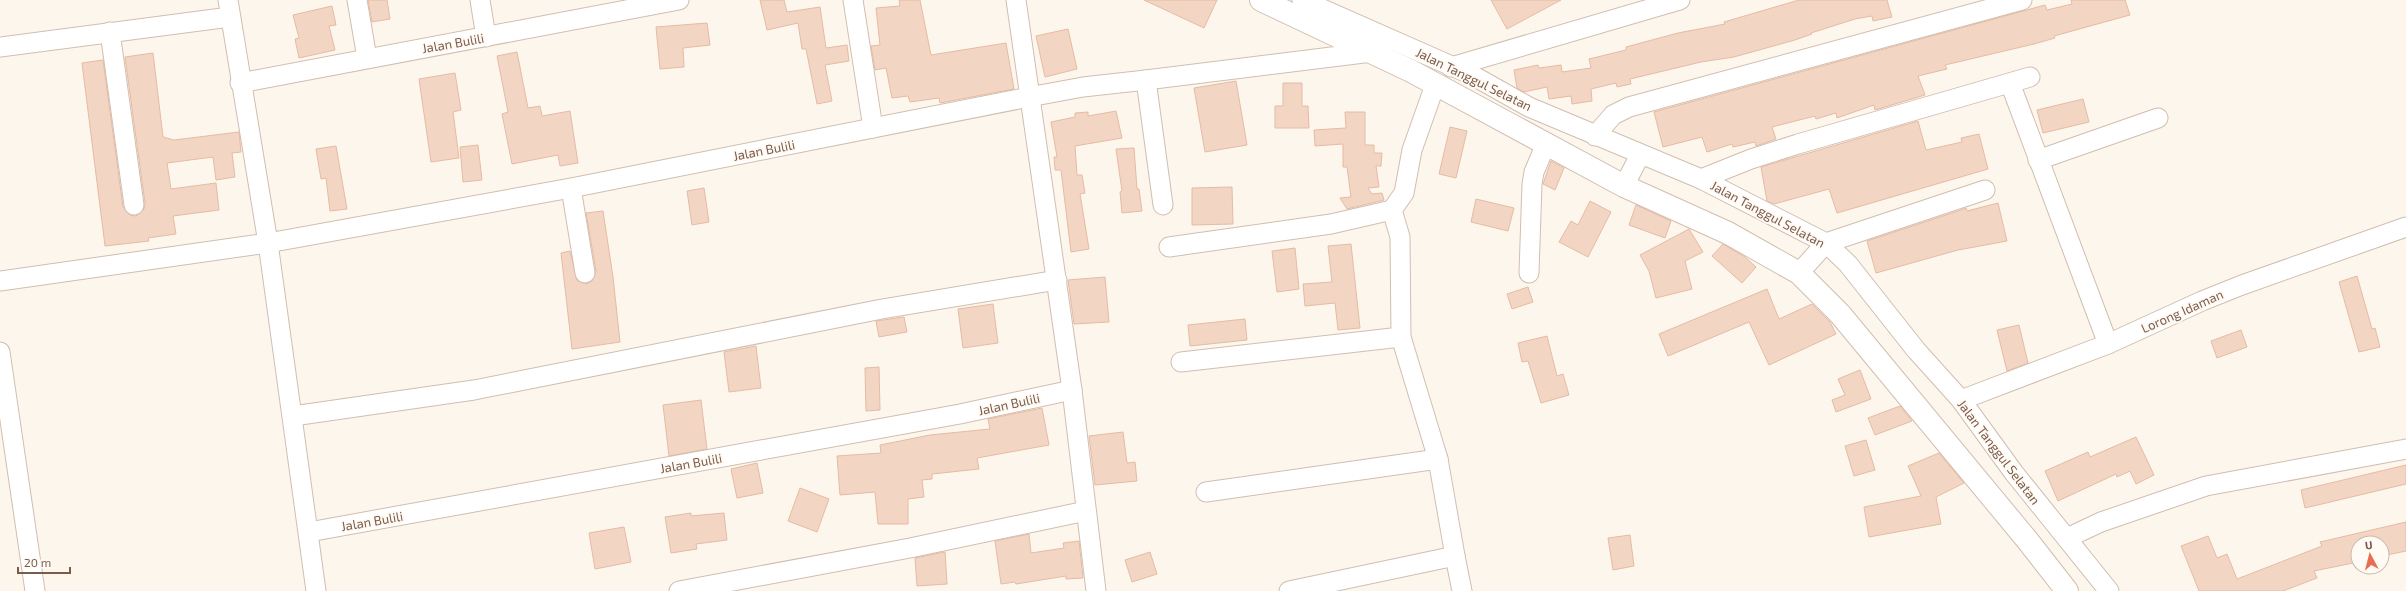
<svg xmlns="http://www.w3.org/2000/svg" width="2406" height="591" font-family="'Exo 2',sans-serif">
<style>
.building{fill:#f3d5c3;stroke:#e6bba3}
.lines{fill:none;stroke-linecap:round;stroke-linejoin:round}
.minor-casing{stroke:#d1beb0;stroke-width:21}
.tertiary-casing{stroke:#d1beb0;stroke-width:24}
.minor{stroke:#fff;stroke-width:19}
.tertiary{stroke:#fff;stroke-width:22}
.labels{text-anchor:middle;stroke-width:4;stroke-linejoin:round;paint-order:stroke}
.street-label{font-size:13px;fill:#7a5c4d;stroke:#fffaf3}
</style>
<rect width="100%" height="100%" fill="#fdf6ec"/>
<!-- building -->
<g class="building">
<polygon points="368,0 387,0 390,19 372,22"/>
<polygon points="760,0 784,0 787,12 820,7 826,48 847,45 849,61 825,65 832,101 817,104 806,49 802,49 798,23 767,30"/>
<polygon points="899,0 920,0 931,55 1006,43 1014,89 940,103 939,98 910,102 908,96 892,98 886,68 875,70 871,46 880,45 876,8 900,6"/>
<polygon points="1144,0 1217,0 1204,28"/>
<polygon points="1491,0 1561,0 1507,29"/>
<polygon points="1799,0 1887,0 1892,17 1873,21 1872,16 1855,19 1811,33 1812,34 1795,40 1734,57 1701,62 1630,79 1631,84 1617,87 1616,83 1591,89 1592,101 1572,104 1571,96 1549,99 1547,87 1524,92 1517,88 1514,70 1538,65 1539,68 1561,65 1562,72 1591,68 1589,59 1626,50 1626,47 1678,33 1725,24 1724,22"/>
<polygon points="2071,0 2125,0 2130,15 2054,36 2055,38 2034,44 1945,65 1947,69 1918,76 1925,95 1875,110 1874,105 1837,118 1836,113 1816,119 1815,116 1772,127 1776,139 1756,146 1755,142 1733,147 1732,144 1707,152 1702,137 1663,147 1654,112 2045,5 2047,10 2072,4"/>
<polygon points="332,6 336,25 329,26 335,50 299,58 295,39 299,38 293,15"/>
<polygon points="707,23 710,45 683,48 684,67 660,69 656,27"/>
<polygon points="1068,29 1077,69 1045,77 1036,36"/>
<polygon points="517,52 528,108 540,106 542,116 570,111 578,163 560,166 558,155 512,164 502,114 508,112 497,56"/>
<polygon points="153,53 163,137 174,140 239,132 241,152 232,153 235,177 216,180 213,157 167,163 171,189 216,183 219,210 173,216 176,234 148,238 149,241 105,246 82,63 103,60 123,207 130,215 136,216 144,209 145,203 125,57"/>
<polygon points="455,73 461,110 453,112 459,158 431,162 419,79"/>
<polygon points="1236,81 1247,145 1205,152 1194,88"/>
<polygon points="1283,83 1302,83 1302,106 1308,106 1309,128 1275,128 1275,106 1283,106"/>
<polygon points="2083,99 2089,122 2043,133 2037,110"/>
<polygon points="1116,111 1122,138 1075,146 1077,175 1082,175 1085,193 1080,194 1089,249 1071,252 1061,170 1055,170 1054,157 1057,157 1051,122 1075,117 1075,113 1088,112 1088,116"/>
<polygon points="1345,112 1365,112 1365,145 1374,145 1374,153 1382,153 1381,166 1376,166 1379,187 1368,188 1372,194 1382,193 1384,200 1347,209 1340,198 1351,197 1347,167 1343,167 1343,144 1315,146 1314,130 1346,128"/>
<polygon points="1918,121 1926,150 1962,142 1961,138 1979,134 1988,169 1837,213 1829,189 1774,204 1767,201 1761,167"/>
<polygon points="1450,127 1467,131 1456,178 1439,174"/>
<polygon points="478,145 482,180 463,182 460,147"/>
<polygon points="336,146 347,209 330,211 326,178 321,179 316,149"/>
<polygon points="1134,148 1137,189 1139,189 1142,211 1122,213 1120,192 1122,191 1116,149"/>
<polygon points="1551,161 1564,168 1555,190 1543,184"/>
<polygon points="1232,187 1233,224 1192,225 1192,188"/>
<polygon points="704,188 709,222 692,225 687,191"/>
<polygon points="1476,199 1514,208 1508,231 1471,222"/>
<polygon points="1590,201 1611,212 1588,257 1559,242 1571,221 1578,225"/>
<polygon points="1998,203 2007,241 1958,250 1876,273 1867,241 1961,210 1966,208 1967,211"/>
<polygon points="1636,205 1671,221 1665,238 1629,225"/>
<polygon points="603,211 613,277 620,342 572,349 561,253 570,251 577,280 586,284 592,281 596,271 586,213"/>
<polygon points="1689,229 1703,252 1685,261 1692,289 1656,298 1649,271 1640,255"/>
<polygon points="1351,244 1360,328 1338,330 1335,303 1305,306 1303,284 1332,282 1328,246"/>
<polygon points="1723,244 1745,257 1756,267 1742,283 1712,256"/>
<polygon points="1295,248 1299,289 1277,292 1272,251"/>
<polygon points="2357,276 2372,329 2375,328 2380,347 2359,352 2339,282"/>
<polygon points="1105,277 1109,322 1074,324 1068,280"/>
<polygon points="1528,287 1533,302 1512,309 1507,294"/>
<polygon points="1767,289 1779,319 1812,304 1830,322 1836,334 1769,365 1749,322 1668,356 1659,334"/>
<polygon points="993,304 998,343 963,348 958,309"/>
<polygon points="904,317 907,332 879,337 876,321"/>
<polygon points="1245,319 1247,340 1190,346 1188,325"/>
<polygon points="2019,325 2028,363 2007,371 1997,330"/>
<polygon points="2241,330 2247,347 2217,358 2211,341"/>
<polygon points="1547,336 1557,376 1563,374 1569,395 1541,403 1528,361 1522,362 1518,343"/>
<polygon points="756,346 761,388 729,392 724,352"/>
<polygon points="879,367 880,410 866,411 865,368"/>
<polygon points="1860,370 1871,399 1836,412 1832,400 1845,395 1838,379"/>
<polygon points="701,400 707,449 669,456 663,405"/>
<polygon points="1900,406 1912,421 1875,435 1868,418"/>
<polygon points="1042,408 1049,445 977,458 979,469 932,474 932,479 922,480 924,497 908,499 908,524 878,524 875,492 840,495 837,456 881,453 880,445 930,435 990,429 988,419"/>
<polygon points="1123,432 1127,463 1135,462 1137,481 1095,485 1089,436"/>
<polygon points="2136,437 2154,475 2136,484 2130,471 2117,477 2116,474 2058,501 2045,471 2088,452 2090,457"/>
<polygon points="1866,440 1875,470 1854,476 1845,446"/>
<polygon points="1939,453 1964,483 1936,497 1941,524 1869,537 1864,507 1921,496 1908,466"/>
<polygon points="757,463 763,493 737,498 731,469"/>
<polygon points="2406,465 2406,484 2305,508 2301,490"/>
<polygon points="800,488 829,499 817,532 788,521"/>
<polygon points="691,513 691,516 724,513 727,540 696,544 697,549 671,553 665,517"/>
<polygon points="2406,522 2406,551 2382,556 2382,543 2358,543 2358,562 2314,571 2317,578 2283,591 2199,591 2181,546 2208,536 2217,558 2227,554 2237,579 2322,546 2320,542"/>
<polygon points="624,527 631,562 595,569 589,533"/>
<polygon points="1029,534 1031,553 1064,548 1063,543 1079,541 1083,578 1066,579 1066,576 1016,584 1015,582 1001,584 995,541"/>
<polygon points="1630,535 1634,566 1613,570 1608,538"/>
<polygon points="945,552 947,584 917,586 915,558"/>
<polygon points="1150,552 1157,574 1132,582 1125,560"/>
</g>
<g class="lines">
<!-- minor casing -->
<g class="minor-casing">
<g id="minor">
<polyline points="228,0 268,243 316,591"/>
<polyline points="357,0 367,58"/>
<polyline points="480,0 486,37"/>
<polyline points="853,0 873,128"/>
<polyline points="1016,0 1072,390 1096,591"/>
<polyline points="1302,0 1472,75 1529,107 1701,179 1826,243 1848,264 1916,350 1961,400 2014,473 2109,591"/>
<polyline points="110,32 134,205"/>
<polyline points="0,47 230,17"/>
<polyline points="1451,67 1680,0"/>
<polyline points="1146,80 1372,52"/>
<polyline points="240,83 679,0"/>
<polyline points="2010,83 2108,344"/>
<polyline points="1435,85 1412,150 1404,193 1392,210 1400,237 1401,337 1438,459 1455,556"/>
<polyline points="1595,136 1613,115 1629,107 2022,0"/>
<polyline points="2038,160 2158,118"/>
<polyline points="1701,179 1751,159 1798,144 2030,77"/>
<polyline points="1624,186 1640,155"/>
<polyline points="571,188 585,273"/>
<polyline points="1169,247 1331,224 1392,210"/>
<polyline points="1529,273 1532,184 1534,172 1546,144"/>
<polyline points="1799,273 1826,243 1985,190"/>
<polyline points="0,281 268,243 571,188 1029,97 1083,87 1146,80 1163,205"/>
<polyline points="0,352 35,591"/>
<polyline points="1181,362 1401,337"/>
<polyline points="1961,400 2108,344 2202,301 2242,285 2406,227"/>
<polyline points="293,416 474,390 882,309 1057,280"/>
<polyline points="1206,492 1438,459"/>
<polyline points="309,532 960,414 1072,390"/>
<polyline points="2067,538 2101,522 2206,486 2406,449"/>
<polyline points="679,591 910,548 1086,511"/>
<polyline points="1289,591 1455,556 1462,591"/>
</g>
</g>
<!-- tertiary casing -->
<g class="tertiary-casing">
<polyline id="tertiary" points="1261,0 1411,71 1624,186 1728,233 1799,273 1840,314 2028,541 2067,591"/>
</g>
<!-- minor -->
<use href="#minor" class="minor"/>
<!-- tertiary -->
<use href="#tertiary" class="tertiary"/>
</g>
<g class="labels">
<!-- street labels -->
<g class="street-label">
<text transform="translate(453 43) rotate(-10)" y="5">Jalan Bulili</text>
<text transform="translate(1474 79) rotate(26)" y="5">Jalan Tanggul Selatan</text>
<text transform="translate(764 150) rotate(-11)" y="5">Jalan Bulili</text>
<text transform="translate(1768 214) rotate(28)" y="5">Jalan Tanggul Selatan</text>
<text transform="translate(2182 311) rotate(-24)" y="5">Lorong Idaman</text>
<text transform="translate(1009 404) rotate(-12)" y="5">Jalan Bulili</text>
<text transform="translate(1999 452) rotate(53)" y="5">Jalan Tanggul Selatan</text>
<text transform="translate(691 463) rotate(-10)" y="5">Jalan Bulili</text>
<text transform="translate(372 521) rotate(-10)" y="5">Jalan Bulili</text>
</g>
</g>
<!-- north arrow -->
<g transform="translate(2370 555) rotate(353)"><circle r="19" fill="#fffaf3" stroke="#cabbb1"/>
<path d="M0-3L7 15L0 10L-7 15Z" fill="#e76f51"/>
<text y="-6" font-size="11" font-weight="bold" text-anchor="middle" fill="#7a5c4d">U</text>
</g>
<!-- scale -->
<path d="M18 567v6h52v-6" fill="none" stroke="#7a5c4d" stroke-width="2"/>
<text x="24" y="567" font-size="12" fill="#7a5c4d" stroke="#fffaf3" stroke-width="3" paint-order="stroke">20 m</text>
</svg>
